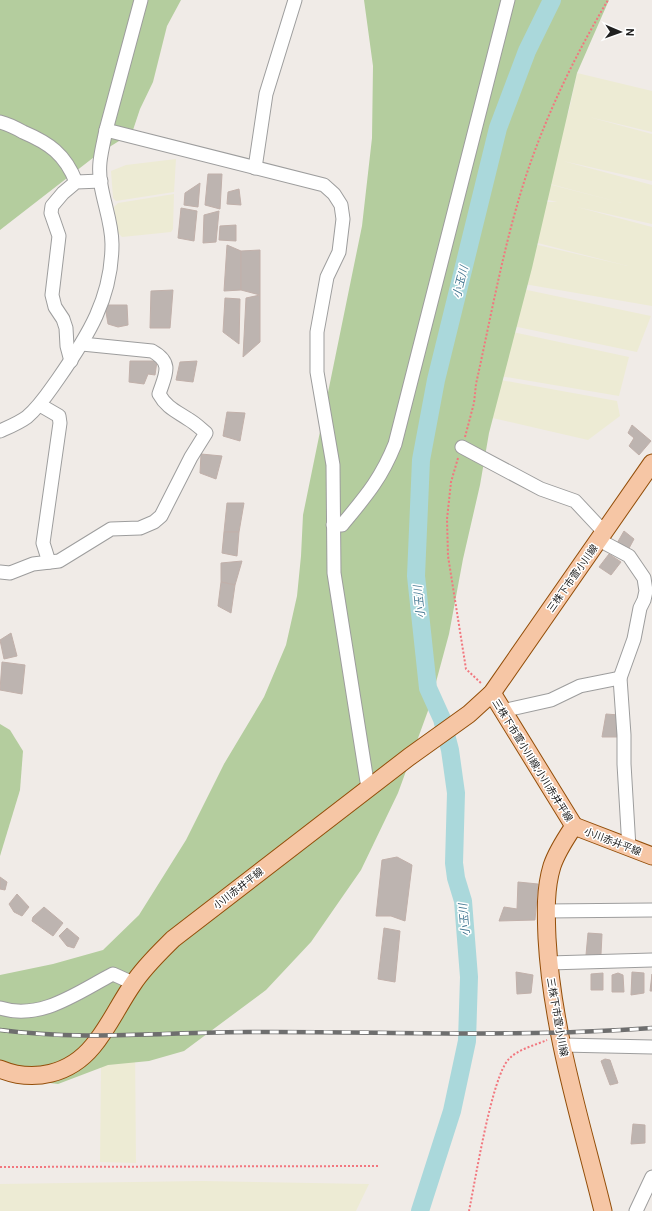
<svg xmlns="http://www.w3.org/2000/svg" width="652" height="1211" font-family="Roboto,'Noto Sans JP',sans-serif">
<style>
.farmland{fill:#edebd4;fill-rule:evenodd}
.forest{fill:#b4cd9e}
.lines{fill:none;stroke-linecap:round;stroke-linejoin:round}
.river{stroke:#aad8db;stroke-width:18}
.building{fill:#bdb4b0;stroke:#c1b0aa}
.minor-casing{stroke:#9d9d9d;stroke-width:15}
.major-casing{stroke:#934e09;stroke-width:19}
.path{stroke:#f2767e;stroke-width:2;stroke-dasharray:2 2;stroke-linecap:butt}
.minor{stroke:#fff;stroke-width:13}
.major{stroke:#f6c6a5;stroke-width:17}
.rail-casing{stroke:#6e6e6e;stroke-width:4.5}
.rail{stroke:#fff;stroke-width:3;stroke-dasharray:9;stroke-linecap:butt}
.labels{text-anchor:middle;stroke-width:3;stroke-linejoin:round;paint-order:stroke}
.street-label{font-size:10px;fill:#202020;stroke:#fff}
.water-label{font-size:11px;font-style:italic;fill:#477a94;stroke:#fff}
</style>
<rect width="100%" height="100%" fill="#f0ebe7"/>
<!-- farmland -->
<g class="farmland">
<path d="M577,73l75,18v41l-63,-15 63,17v47l-89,-20 89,24v39l-75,-17 75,20v79l-145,-25 19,-79h31l-30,-7 4,-12 21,2 70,18 -87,-23 34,-69zM526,240l102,26 -90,-21z"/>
<polygon points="176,159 174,192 116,201 113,198 111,171 126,165"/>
<polygon points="174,194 173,229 171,232 122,237 118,233 114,207 118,203"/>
<polygon points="508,286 651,316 637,352 499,323"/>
<polygon points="494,328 629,357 619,396 488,374"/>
<polygon points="484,377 617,401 620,416 588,440 475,414"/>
<polygon points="135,1045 136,1163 100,1162 101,1067"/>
<polygon points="202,1181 369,1184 356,1211 0,1211 0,1184"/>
</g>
<!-- forest -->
<g class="forest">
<polygon points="0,0 181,0 167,26 153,82 140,109 132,133 98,154 0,230"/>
<polygon points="364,0 609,0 577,73 532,268 489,433 480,485 463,559 449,634 429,708 398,793 361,870 311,942 266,990 184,1051 149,1061 108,1065 58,1084 0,1077 0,975 53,964 103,950 139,915 186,840 224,764 264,697 286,645 297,596 301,556 303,515 362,226 372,138 373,66"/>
<polygon points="0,724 10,730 23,751 20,790 0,856"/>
</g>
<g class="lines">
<!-- river -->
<polyline class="river" points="420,1211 452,1111 467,1041 469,977 463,901 456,878 454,863 456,793 450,750 442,719 428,688 416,576 421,460 436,380 498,128 527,51 552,0"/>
</g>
<!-- building -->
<g class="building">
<polygon points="208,174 222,174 220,209 205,205"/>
<polygon points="200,183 198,207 184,205 185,193"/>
<polygon points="239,189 241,205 227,204 228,192"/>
<polygon points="181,208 197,211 194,241 178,238"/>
<polygon points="219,211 216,242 203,243 204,215"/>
<polygon points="236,225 236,241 219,240 220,226"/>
<polygon points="227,245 241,251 241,290 224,291"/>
<polygon points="260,250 260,295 241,290 241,251"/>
<polygon points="173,290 170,328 150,328 151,291"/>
<polygon points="260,295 260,342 243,357 246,298"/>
<polygon points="225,298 240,299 239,344 223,332"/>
<polygon points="107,305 127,305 128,325 118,327 108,324 106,312"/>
<polygon points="130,361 157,361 155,375 148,374 144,384 129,382"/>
<polygon points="197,361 193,382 176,380 180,362"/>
<polygon points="227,412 245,413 240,441 223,436"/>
<polygon points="632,425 651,441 639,455 629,446 634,438 628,433"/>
<polygon points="201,454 222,456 216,479 200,473"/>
<polygon points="227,503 244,503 239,532 224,532"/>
<polygon points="624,531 634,539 627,552 616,545"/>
<polygon points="224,532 239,532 237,556 222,553"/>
<polygon points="609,554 621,562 611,575 599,567"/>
<polygon points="242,561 235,585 221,582 221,563"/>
<polygon points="221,582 235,585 231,613 218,606"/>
<polygon points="11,633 17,656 4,659 0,640"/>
<polygon points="2,662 25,665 22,694 0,690"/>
<polygon points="606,714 619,715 617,737 602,737"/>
<polygon points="397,857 412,865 405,921 391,916 376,916 382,860"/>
<polygon points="0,877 7,882 5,890 0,889"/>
<polygon points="518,882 538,884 535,920 499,921 504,907 517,909"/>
<polygon points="17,894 29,907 22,916 14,912 9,904"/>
<polygon points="44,907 63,923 53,936 32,921 33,917"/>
<polygon points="67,928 79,938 74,948 67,946 59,936"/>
<polygon points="384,928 400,931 395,982 378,979"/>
<polygon points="588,933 602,934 601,954 586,955"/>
<polygon points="516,972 533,975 531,993 517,994"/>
<polygon points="632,972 644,973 644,993 631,995"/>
<polygon points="603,973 603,990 591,990 591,974"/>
<polygon points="618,973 623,975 624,992 612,992 612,975"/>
<polygon points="652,974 652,991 650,991"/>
<polygon points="605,1059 610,1060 618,1083 610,1085 601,1061"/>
<polygon points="633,1124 645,1125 645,1143 631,1144"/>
</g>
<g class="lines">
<!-- minor casing -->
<g class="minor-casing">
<g id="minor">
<path d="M0,122c8,2 16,6 23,10 26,11 42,22 53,50"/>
<polyline points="106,130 141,0"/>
<polyline points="255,168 266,94 295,0"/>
<polyline points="71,361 67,346 66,328 63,319 55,307 52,295 59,236 51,213 52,206 63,193 76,182 101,181"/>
<polyline points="40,405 59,416 60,423 43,543 49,562"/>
<path d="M0,431c9,-4 19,-8 27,-14 13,-11 21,-24 31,-38 30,-43 54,-81 54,-135 0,-28 -15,-54 -12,-82 1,-10 4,-22 6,-32l218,55 10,9 7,11 2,14 -4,33 -12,25 -10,55v40l16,93 1,108 34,215"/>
<polyline points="462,447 541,489 575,501 604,532"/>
<path d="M333,525h9c24,-29 39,-46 53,-81l113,-444"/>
<polyline points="599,540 629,556 644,578 646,591 644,600 640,608 634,639 620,678 624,735 624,764 629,848"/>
<path d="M0,572l10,1 23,-9 26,-3 52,-32 29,-1 14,-6 7,-6 30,-59 15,-24c-6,-5 -11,-10 -18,-14 -12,-8 -22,-12 -29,-25 6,-19 15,-31 -7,-43l-70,-7"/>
<polyline points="502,711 551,700 580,686 620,678"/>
<polyline points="546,911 652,910"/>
<polyline points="549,963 652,960"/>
<path d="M0,1008c41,13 78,-16 113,-34l20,9"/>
<polyline points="562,1045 652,1047"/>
<polyline points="636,1211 652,1177"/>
</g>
</g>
<!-- major casing -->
<g class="major-casing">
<g id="major">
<polyline points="492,693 574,826"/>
<path d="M574,826c-8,12 -17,25 -22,40 -7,23 -6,47 -5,72 5,93 34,183 56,273"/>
<polyline points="574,826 652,856"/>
<path d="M0,1069c34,14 70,5 93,-23 16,-19 26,-42 40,-62 11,-17 26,-31 40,-45l236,-182 60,-43 23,-21 160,-230"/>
</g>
</g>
<!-- path -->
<g class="path">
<path d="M465,437l9,-34 2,-19c16,-72 29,-147 53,-217 20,-58 48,-115 79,-167"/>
<polyline points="458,458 451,482 447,519 448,556 466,669 482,684"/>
<polyline points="0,1167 378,1166"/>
<path d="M469,1211c6,-29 23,-136 40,-152 9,-10 27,-14 38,-19"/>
</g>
<!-- minor -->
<use href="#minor" class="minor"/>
<!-- major -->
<use href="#major" class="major"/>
<!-- rail casing -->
<g class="rail-casing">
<path id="rail" d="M0,1030c82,11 166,2 249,2 134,-1 269,6 403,-4"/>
</g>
<!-- rail -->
<use href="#rail" class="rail"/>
</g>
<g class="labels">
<!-- street labels -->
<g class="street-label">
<text transform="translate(572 578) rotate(-55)" y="4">三株下市萱小川線</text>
<text transform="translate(533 760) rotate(58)" y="4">三株下市萱小川線;小川赤井平線</text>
<text transform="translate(613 841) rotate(21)" y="4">小川赤井平線</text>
<text transform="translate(238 888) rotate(-38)" y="4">小川赤井平線</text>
<text transform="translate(558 1017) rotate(80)" y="4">三株下市萱小川線</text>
</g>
<!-- water labels -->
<g class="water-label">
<text transform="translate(460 282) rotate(-76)" y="4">小玉川</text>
<text transform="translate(419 602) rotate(-96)" y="4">小玉川</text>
<text transform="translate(464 920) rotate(-95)" y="4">小玉川</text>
</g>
</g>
<!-- north arrow -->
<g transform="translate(620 32) rotate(92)" stroke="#ffffff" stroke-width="3" paint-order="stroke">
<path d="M0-3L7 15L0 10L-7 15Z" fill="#202020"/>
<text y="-6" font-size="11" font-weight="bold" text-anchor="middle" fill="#202020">N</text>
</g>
</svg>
